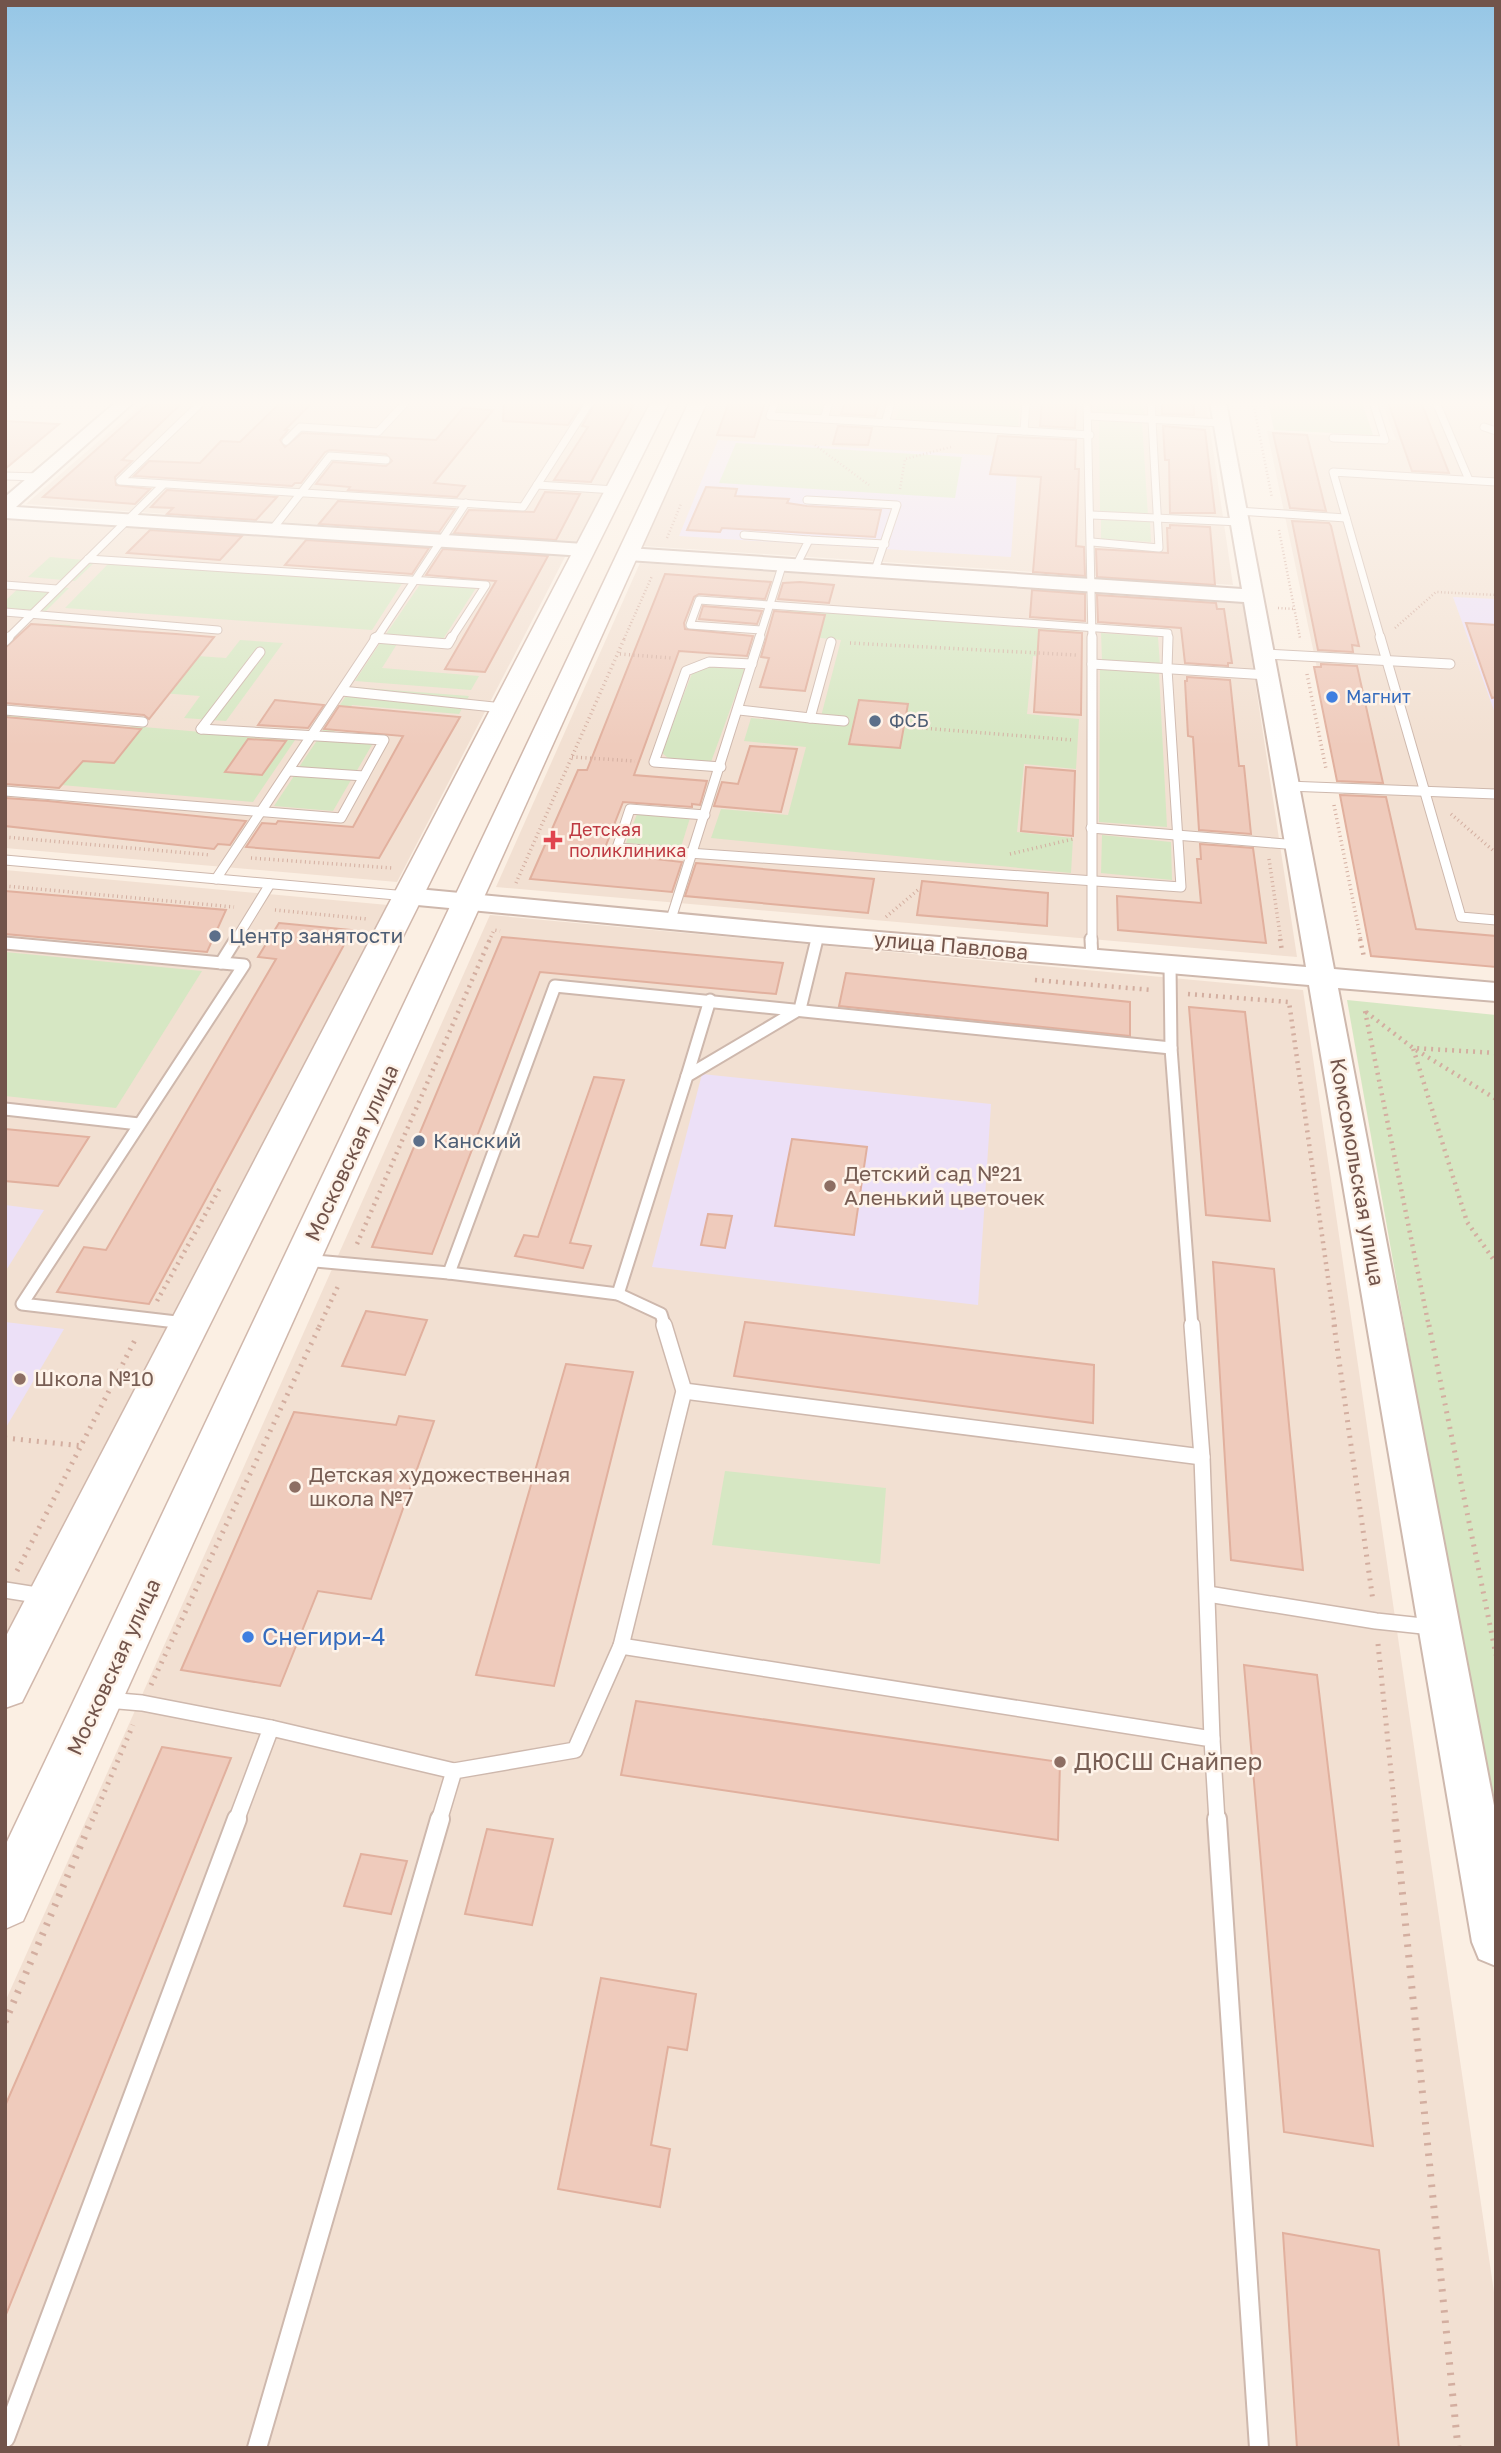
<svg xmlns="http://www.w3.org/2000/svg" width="1501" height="2453" font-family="'Golos Text',sans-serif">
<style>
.residential{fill:#f2e0d2}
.education{fill:#ece0f7}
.green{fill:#d6e7c3}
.building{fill:#efcbbc;stroke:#e1b09e;stroke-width:2}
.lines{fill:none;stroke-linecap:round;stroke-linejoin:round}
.service-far4-casing{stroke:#ceb8ad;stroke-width:9}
.service-far3-casing{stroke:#ceb8ad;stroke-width:11}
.service-far2-casing{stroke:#ceb8ad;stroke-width:15}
.service-far1-casing{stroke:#ceb8ad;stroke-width:18}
.service-casing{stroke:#ceb8ad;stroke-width:22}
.tertiary-casing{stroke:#ceb8ad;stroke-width:4}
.secondary-casing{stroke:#d0b7ab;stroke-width:3}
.path-far4{stroke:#d3aea0;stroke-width:2.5;stroke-dasharray:1 2.5;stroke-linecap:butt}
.path-far3{stroke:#d3aea0;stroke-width:3.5;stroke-dasharray:1 3.5;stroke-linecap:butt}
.path-far2{stroke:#d3aea0;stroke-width:4.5;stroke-dasharray:2 5;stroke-linecap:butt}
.path-far1{stroke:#d3aea0;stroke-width:5;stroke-dasharray:2 6;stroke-linecap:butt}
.path{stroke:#d3aea0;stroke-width:7;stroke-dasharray:2.5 8;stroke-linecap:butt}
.service-far4{stroke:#fff;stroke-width:7}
.service-far3{stroke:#fff;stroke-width:9}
.service-far2{stroke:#fff;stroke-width:11}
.service-far1{stroke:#fff;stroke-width:15}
.service{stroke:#fff;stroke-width:18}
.tertiary{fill:#fff;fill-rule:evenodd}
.secondary{fill:#fff;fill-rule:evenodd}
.shop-dot{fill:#3f7fe0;stroke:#fef3e9;stroke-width:2.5}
.service-dot{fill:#5c6f8a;stroke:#fef3e9;stroke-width:2.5}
.health-dot{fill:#e0444e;stroke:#fef3e9;stroke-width:2.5}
.education-dot{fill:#8d6e63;stroke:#fef3e9;stroke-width:2.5}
.labels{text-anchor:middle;stroke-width:5;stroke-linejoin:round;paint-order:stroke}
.far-shop-label{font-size:18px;fill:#366cbe;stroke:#fef3e9;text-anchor:start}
.far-service-label{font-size:18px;fill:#4e5e75;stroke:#fef3e9;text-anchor:start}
.far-health-label{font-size:18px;fill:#be3a42;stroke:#fef3e9;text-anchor:start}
.service-label{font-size:21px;fill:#4e5e75;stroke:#fef3e9;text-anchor:start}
.street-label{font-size:21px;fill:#72544b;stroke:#fef3e9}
.education-label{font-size:21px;fill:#785e54;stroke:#fef3e9;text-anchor:start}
.near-shop-label{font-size:24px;fill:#366cbe;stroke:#fef3e9;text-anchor:start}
.near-education-label{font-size:24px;fill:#785e54;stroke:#fef3e9;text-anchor:start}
</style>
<rect width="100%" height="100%" fill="#fbefe3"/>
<!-- residential -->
<g class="residential">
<polygon points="144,402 654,402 578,543 26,504"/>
<polygon points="708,402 1206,402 1233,585 643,546"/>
<polygon points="1382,402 1496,403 1496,967 1378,957 1267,431 1396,440"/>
<polygon points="11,518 567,553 397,882 5,848 5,523"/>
<polygon points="640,563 1243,602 1297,957 496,887"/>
<polygon points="5,870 388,905 5,1636"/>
<polygon points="490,915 1303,990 1496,2306 1496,2448 5,2448 5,2002"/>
</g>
<!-- education -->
<g class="education">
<polygon points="718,440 1018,457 1011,557 679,536"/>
<polygon points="1453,597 1496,599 1496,716"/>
<polygon points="702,1074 991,1104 978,1305 652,1267"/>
<polygon points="5,1205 44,1210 5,1272"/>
<polygon points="5,1322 64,1329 5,1429"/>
</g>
<!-- green -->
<g class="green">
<polygon points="781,402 824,402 820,417 776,415"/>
<polygon points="900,402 1020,402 1018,427 896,420"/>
<polygon points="1097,402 1143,402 1144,416 1098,414"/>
<polygon points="1268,402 1362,402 1373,435 1274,430"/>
<polygon points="1099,420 1142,422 1148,516 1100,513"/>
<polygon points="736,443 962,457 955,498 719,483"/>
<polygon points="1101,518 1150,521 1151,542 1101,539"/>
<polygon points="50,557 96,561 75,581 28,577"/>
<polygon points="109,563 403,582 372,630 65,608"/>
<polygon points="421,583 476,588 443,639 386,634"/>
<polygon points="22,585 69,588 46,611 5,608 5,601"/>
<polygon points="788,609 1083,632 1082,660 1033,656 1027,714 1079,719 1076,769 1024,764 1017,832 1073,838 1071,873 711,838 721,809 788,815 806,747 744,741 751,718 819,724 841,640 779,634"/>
<polygon points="48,624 71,625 53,646 226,658 240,640 283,643 226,721 184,718 200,696 18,682 5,668"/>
<polygon points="1101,633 1158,637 1160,665 1102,661"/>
<polygon points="380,643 397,644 382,668 479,676 471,690 355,681"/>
<polygon points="705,666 745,669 711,762 668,758 661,752 693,671"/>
<polygon points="1100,668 1159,673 1167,827 1099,822"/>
<polygon points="352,687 469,696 459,714 352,705 334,732 322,731"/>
<polygon points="5,715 65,720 60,728 119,733 132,726 295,740 253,802 5,780"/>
<polygon points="318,739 373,743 356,772 299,767"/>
<polygon points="294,776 351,780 333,811 274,806"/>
<polygon points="637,814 690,818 681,847 626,843"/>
<polygon points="1102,835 1171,842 1172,880 1101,873"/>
<polygon points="5,952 202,971 116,1108 5,1096"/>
<polygon points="1347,1000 1496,1015 1496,1845"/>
<polygon points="725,1471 886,1488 880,1564 712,1545"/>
</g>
<!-- building -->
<g class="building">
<polygon points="150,402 183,402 122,460 132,461 115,477 116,485 150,489 135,504 43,497"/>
<polygon points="281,402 313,402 285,430 288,430 280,440 285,447 302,433 436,440 463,408 493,410 434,483 465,486 457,497 348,490 350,487 316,484 333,462 386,466 392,461 386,454 330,450 325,452 301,483 295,483 292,486 134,476 149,461 200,463 221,441 240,442"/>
<polygon points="504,402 583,402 568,425 503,421"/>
<polygon points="596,402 635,402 591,482 554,480 588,427 582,426"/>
<polygon points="729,402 765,402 754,437 717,435"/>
<polygon points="845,402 879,402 875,416 841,414"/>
<polygon points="1042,402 1076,402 1075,428 1040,426"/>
<polygon points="1162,402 1194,402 1194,415 1162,414"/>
<polygon points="1388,402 1421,402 1449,473 1412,471"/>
<polygon points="5,421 59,424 5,469"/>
<polygon points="838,426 872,428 868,445 833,444"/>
<polygon points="1163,426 1205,430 1215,513 1170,513 1169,460 1165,460"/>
<polygon points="1273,433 1307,435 1326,511 1290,508"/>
<polygon points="998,436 1076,440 1075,469 1079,469 1076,546 1084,547 1085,576 1033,572 1041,477 990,474"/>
<polygon points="706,487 737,489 735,496 789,499 787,503 807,506 881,510 875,537 722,528 720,532 687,530"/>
<polygon points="167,490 277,497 256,520 167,514 173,508 151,507"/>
<polygon points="545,492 580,494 556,540 454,533 469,510 534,512"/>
<polygon points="338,501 455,509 439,532 319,524"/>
<polygon points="1292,521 1329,523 1331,526 1359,646 1352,645 1353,652 1318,650"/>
<polygon points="1170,525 1210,527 1215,585 1097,577 1096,549 1168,553 1167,528 1170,528"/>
<polygon points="150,530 242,536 220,560 127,553"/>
<polygon points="306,540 429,548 412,574 285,565"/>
<polygon points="443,549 548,556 485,672 445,669 496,581 426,575"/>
<polygon points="665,574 771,582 765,599 699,594 694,597 684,623 685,629 753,636 747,656 679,651 634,775 707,781 700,805 692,804 692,807 623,802 603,853 682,862 672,892 530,879 578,770 587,770"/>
<polygon points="800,582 834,585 829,603 778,599 783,583"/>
<polygon points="1032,590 1085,594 1085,621 1030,617"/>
<polygon points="1097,595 1216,603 1217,609 1224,609 1232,663 1228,663 1228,666 1185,663 1181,628 1098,622"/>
<polygon points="703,606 762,611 757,624 699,619"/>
<polygon points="774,611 825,615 805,691 760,687 769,658 761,657"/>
<polygon points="1466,623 1496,625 1496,697 1492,698"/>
<polygon points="31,624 176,634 214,637 149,719 144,715 5,703 5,648"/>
<polygon points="1039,630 1082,633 1081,715 1034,712"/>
<polygon points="1321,664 1357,666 1383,783 1337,781 1314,667 1321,667"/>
<polygon points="1187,677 1230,680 1239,766 1244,766 1251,834 1199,830 1193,737 1188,736 1185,681 1187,681"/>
<polygon points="275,700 324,705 308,728 258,725"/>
<polygon points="859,700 908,704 900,748 849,744"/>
<polygon points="339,706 460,717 379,858 246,847 262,823 276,824 278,821 353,827 403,736 324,729"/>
<polygon points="5,717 141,729 114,763 83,761 59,788 5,784"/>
<polygon points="248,739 286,741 262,775 225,772"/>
<polygon points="750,746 797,749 781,812 714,806 722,782 738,784"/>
<polygon points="1026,767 1075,771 1073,836 1021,831"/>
<polygon points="1340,795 1386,797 1416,929 1496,936 1496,967 1371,956"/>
<polygon points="5,798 48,801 246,821 230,845 218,844 214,849 5,826"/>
<polygon points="1200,844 1253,848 1266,943 1118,930 1117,896 1201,903 1197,859 1201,859"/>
<polygon points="696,863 874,879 868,913 685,896"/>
<polygon points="922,881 1048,893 1047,926 917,915"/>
<polygon points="5,891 226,910 207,952 5,934"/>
<polygon points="279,923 352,930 149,1304 57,1292 84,1247 106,1250 276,959 258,957"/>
<polygon points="502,937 783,963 776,994 540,972 432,1254 372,1247"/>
<polygon points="846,973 1130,1002 1130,1036 839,1006"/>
<polygon points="1189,1007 1245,1012 1270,1221 1206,1215"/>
<polygon points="594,1077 624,1080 570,1243 591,1246 583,1268 515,1256 524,1235 538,1237"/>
<polygon points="5,1129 89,1137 58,1186 5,1181"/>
<polygon points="792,1139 867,1147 854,1235 775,1226"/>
<polygon points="708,1214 732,1216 725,1248 701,1245"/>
<polygon points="1213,1262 1274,1269 1303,1570 1231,1560"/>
<polygon points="366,1311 427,1320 405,1375 342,1366"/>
<polygon points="745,1322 1094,1365 1093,1423 734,1376"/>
<polygon points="566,1364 633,1372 554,1686 476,1675"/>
<polygon points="294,1412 396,1425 399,1416 434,1421 371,1599 318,1591 280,1686 181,1670"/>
<polygon points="1244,1665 1317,1675 1373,2146 1284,2132"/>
<polygon points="636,1701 1060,1762 1058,1840 621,1775"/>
<polygon points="162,1747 231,1758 5,2317 5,2106"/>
<polygon points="487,1829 553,1839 532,1925 465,1914"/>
<polygon points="361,1854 407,1861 391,1914 344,1906"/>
<polygon points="601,1978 696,1994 687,2050 668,2047 651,2145 670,2149 660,2207 558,2189"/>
<polygon points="1283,2233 1379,2250 1399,2448 1297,2448"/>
</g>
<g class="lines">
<!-- service-far4 casing -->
<g class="service-far4-casing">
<g id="service-far4">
<polyline points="202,402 120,481 523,507 590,402"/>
<polyline points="775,402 770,416 824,419"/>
<polyline points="829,402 824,419 1090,435"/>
<polyline points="1087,402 1092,639"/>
<polyline points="1436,402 1469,480"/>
<polyline points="1089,416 1222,423"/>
<polyline points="885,423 891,402"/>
<polyline points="1484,427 1496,431"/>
<polyline points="1024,431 1026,402"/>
<polyline points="1333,438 1385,440 1373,402"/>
<polyline points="286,441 300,427 378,432 406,402"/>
<polyline points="5,476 40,477"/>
<polyline points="537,485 615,490"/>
<polyline points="807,500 897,505 875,570"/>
<polyline points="1238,511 1346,518"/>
<polyline points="1092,515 1240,522"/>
<polyline points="271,531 330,456 386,460"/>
<polyline points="744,535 809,540 797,564"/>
<polyline points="809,540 885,544"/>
<polyline points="1092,542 1159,548 1151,402"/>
<polyline points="88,559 486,585 451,639"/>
<polyline points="5,585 57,589"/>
<polyline points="5,612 218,630"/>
<polyline points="761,630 690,625 699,600 1168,633 1168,639"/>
<polyline points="375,638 385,639"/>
<polyline points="7,639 163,485"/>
<polyline points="376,639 466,503"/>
<polyline points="759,639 783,563"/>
<polyline points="1381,639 1333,472 1496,482"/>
</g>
</g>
<!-- service-far3 casing -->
<g class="service-far3-casing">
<g id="service-far3">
<polyline points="1380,637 1461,917 1496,920"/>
<polyline points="375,638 448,644 452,637"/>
<polyline points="5,641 9,637"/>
<polyline points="1264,654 1450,664"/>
<polyline points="1092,664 1268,675"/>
<polyline points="342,691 503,708"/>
<polyline points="5,710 143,722"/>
<polyline points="739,710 810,718 831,642"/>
<polyline points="810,718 844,721"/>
<polyline points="201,729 260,652"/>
<polyline points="721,767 654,762 686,671 709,662 752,664"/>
<polyline points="289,771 364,776"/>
<polyline points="1287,786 1496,794"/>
<polyline points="5,791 341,818 384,740 201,729"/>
<polyline points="705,815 630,809 617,848 1181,887 1167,669 1168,637"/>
<polyline points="1091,828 1298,845"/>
<polyline points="5,860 407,896"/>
<polyline points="216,879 377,637"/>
<polyline points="671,919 760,637"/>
<polyline points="235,941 270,884"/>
<polyline points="817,941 818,935"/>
<polyline points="1092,941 1092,637"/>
</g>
</g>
<!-- service-far2 casing -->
<g class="service-far2-casing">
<g id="service-far2">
<polyline points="1091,939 1092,959"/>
<polyline points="5,943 244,965 22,1304 185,1323"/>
<polyline points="221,963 236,939"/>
<polyline points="1170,965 1171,1048 1192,1327"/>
<polyline points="687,1076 710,1000"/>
<polyline points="5,1109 139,1124"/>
<polyline points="304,1260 449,1273 618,1294 661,1314 665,1327"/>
<polyline points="449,1273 555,986 1171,1048"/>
<polyline points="618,1294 687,1076 800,1009 817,939"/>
</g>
</g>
<!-- service-far1 casing -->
<g class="service-far1-casing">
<g id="service-far1">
<polyline points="1192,1325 1202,1457 1212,1739"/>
<polyline points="684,1391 1202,1457"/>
<polyline points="5,1590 43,1596"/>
<polyline points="1208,1594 1376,1621 1432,1627"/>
<polyline points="621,1646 684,1391 664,1325"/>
<polyline points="107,1700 142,1703 271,1728 236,1821"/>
<polyline points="271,1728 454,1771"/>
<polyline points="439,1821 454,1771 575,1750 621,1646 1212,1739 1217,1821"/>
</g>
</g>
<!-- service casing -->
<g class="service-casing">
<g id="service">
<polyline points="1217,1819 1259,2448"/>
<polyline points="5,2438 237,1819"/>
<polyline points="257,2448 440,1819"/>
</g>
</g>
<!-- tertiary casing -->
<g class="tertiary-casing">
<g id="tertiary">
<polygon points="116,402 134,402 16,507 584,544 591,546 594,550 591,554 584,556 5,518 5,497"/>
<polygon points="1210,402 1226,402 1334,969 1496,983 1496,1001 1338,988 1496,1816 1496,1966 1479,1959 1472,1942 1309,985 818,943 407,904 398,902 394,896 398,890 407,888 818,927 1306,967 1244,602 628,560 621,558 618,554 621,550 628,548 1242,589"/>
</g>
</g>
<!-- secondary casing -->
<g class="secondary-casing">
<g id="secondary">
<polygon points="651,402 669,402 22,1702 5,1708 5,1638"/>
<polygon points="689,402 707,402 23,1921 5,1929 5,1846"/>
</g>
</g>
<!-- path-far4 -->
<g class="path-far4">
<polyline points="1253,402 1272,498"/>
<polyline points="815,445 869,485"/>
<polyline points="900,489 905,459 951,447"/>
<polyline points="1279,530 1300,638"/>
<polyline points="667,538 681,504"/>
<polyline points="1278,608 1295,609"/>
<polyline points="1395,628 1436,592 1496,595"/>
<polyline points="624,639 652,576"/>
</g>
<!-- path-far3 -->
<g class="path-far3">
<polyline points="850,643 1076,655"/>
<polyline points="620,654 671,658"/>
<polyline points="1307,674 1326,769"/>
<polyline points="922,728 1073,740"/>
<polyline points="572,757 635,761"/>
<polyline points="1334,805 1361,941"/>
<polyline points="1451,814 1496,853"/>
<polyline points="5,837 211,855"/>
<polyline points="1010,854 1073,839"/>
<polyline points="251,858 392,868"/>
<polyline points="1269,859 1281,941"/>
<polyline points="516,883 625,637"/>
<polyline points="5,886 234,907"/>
<polyline points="275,910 367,919"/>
<polyline points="886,917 919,889"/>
<polyline points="489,941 494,930 500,931"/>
</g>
<!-- path-far2 -->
<g class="path-far2">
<polyline points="1280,939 1282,951"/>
<polyline points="1360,939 1364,957"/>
<polyline points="1035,980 1152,990"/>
<polyline points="1188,994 1289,1002 1335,1327"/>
<polyline points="1365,1011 1429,1327"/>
<polyline points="1366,1012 1413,1048 1496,1099"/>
<polyline points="1496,1053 1413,1048 1467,1222 1496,1263"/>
<polyline points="357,1244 490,939"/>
<polyline points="157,1301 221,1186"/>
<polyline points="319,1327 339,1284"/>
</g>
<!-- path-far1 -->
<g class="path-far1">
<polyline points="1334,1325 1373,1601"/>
<polyline points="1429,1325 1496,1655"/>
<polyline points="5,1438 83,1446"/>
<polyline points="17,1571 137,1336"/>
<polyline points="1378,1644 1396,1821"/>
<polyline points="151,1685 320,1325"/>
<polyline points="92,1821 133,1725"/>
</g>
<!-- path -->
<g class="path">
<polyline points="1395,1819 1458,2448"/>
<polyline points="5,2022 92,1819"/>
</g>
<!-- service-far4 -->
<use href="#service-far4" class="service-far4"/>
<!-- service-far3 -->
<use href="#service-far3" class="service-far3"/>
<!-- service-far2 -->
<use href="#service-far2" class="service-far2"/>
<!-- service-far1 -->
<use href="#service-far1" class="service-far1"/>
<!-- service -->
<use href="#service" class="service"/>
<!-- tertiary -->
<use href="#tertiary" class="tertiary"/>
<!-- secondary -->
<use href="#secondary" class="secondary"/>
</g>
<!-- sky -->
<linearGradient id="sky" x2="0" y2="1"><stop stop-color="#95c6e6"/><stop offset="0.54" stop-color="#fdf8f2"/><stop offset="1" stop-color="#fdf8f2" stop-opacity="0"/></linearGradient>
<rect width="1501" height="746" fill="url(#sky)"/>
<!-- markers -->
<g class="shop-dot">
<circle cx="1332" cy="697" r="7"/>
<circle cx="248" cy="1637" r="7"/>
</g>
<g class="service-dot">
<circle cx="875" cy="721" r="7"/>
<circle cx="215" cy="936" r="7"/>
<circle cx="419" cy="1141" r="7"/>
</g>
<path class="health-dot" d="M549.5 829.5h7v7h7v7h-7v7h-7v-7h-7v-7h7z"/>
<g class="education-dot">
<circle cx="830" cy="1186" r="7"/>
<circle cx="20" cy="1379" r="7"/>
<circle cx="295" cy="1487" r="7"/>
<circle cx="1060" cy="1762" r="7"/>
</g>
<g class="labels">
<!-- far-shop labels -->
<g class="far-shop-label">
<text x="1346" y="703">Магнит</text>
</g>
<!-- far-service labels -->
<g class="far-service-label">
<text x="889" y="727">ФСБ</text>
</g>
<!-- far-health labels -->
<g class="far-health-label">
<text x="569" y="836">Детская<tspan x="569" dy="21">поликлиника</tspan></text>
</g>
<!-- service labels -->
<g class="service-label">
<text x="229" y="943">Центр занятости</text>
<text x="433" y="1148">Канский</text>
</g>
<!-- street labels -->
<g class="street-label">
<text transform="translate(951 946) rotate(5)" y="7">улица Павлова</text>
<text transform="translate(352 1153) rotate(-65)" y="7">Московская улица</text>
<text transform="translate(1357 1172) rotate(80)" y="7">Комсомольская улица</text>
<text transform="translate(114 1667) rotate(-65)" y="7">Московская улица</text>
</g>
<!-- education labels -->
<g class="education-label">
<text x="844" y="1181">Детский сад №21<tspan x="844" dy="24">Аленький цветочек</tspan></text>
<text x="34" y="1386">Школа №10</text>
<text x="309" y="1482">Детская художественная<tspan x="309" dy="24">школа №7</tspan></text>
</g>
<!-- near-shop labels -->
<g class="near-shop-label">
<text x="262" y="1645">Снегири-4</text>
</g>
<!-- near-education labels -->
<g class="near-education-label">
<text x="1074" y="1770">ДЮСШ Снайпер</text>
</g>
</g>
<!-- border -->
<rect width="1501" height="2453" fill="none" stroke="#72544b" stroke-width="14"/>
</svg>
